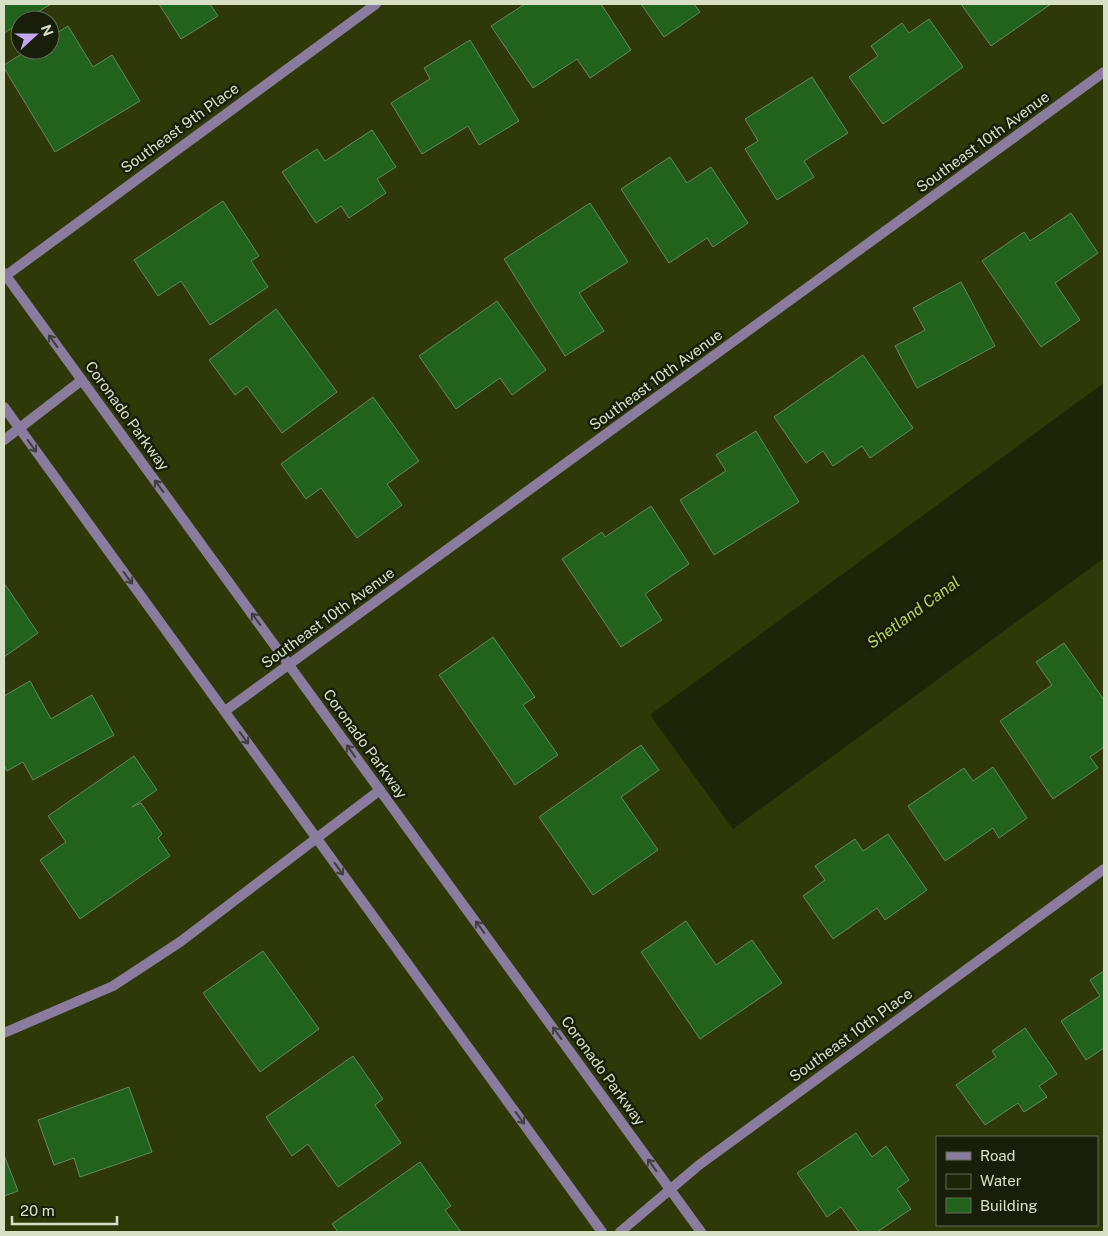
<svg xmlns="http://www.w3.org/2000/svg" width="1108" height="1236" font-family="'Public Sans',sans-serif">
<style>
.water{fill:#1d2407}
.building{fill:#21631d;stroke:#648860}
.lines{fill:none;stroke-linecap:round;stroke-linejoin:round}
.minor{stroke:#897c9f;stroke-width:10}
.tertiary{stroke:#897c9f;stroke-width:10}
.oneway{stroke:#403f3e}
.labels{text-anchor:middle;stroke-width:5;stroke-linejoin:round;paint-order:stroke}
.street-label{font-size:15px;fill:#d7e0c6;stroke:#191e0a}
.water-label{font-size:16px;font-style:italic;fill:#b4d45b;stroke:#191e0a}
</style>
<rect width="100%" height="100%" fill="#2e3907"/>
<!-- water -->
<polygon class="water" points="1104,383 1104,558 733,829 650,715"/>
<!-- building -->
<g class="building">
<polygon points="4,4 51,4 25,20 20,20 20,23 4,33"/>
<polygon points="159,4 211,4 210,4 218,16 181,39"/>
<polygon points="525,4 601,4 631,50 590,78 577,59 533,88 491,26"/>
<polygon points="641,4 694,4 700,12 664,37"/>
<polygon points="961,4 1051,4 991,46"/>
<polygon points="929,19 963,67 883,124 849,77 878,56 871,46 902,23 909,33"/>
<polygon points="68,26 93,67 112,55 140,101 55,152 4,68 4,65 28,50 50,50 50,37"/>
<polygon points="470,40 519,121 479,145 468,126 422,154 391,103 430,79 424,68"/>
<polygon points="812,77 848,133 804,161 814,177 777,200 745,149 758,141 745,119"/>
<polygon points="372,130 396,167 377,179 386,193 349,218 341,206 316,223 282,172 317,149 325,161"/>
<polygon points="670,157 687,183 711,167 748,223 713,247 707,238 669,263 621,189"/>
<polygon points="223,201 259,256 251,261 268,287 210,325 181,281 158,296 134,260"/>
<polygon points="590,203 628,262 579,293 604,331 565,356 504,259"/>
<polygon points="1071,213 1098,253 1055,283 1080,320 1041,347 982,261 1024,232 1030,241"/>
<polygon points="961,282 995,346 917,388 895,346 925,330 913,308"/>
<polygon points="497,301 546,370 512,395 500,378 456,409 419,356"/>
<polygon points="276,309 337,392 282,433 247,386 235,395 209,360"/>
<polygon points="863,355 913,428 870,458 862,446 833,466 823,451 806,463 774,417"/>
<polygon points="373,397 419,461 387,484 402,505 357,538 321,488 306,499 281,464"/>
<polygon points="756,431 799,502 714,555 680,500 726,471 716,455"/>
<polygon points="651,506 689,564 645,594 662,620 621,647 562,559 602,532 605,537"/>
<polygon points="4,583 38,633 4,657"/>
<polygon points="493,637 535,697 523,705 558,755 515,785 439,675"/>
<polygon points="1064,643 1104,700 1104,747 1090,757 1098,768 1053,799 1000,721 1052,685 1036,662"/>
<polygon points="30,681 51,719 92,695 114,735 33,780 23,762 7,771 4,765 4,696"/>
<polygon points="641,745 659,770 621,797 658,850 593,895 539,817"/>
<polygon points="134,756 157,790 132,807 141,803 162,834 158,838 170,856 80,919 40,860 66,842 48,816"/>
<polygon points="993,767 1027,818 999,838 993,828 945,861 908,806 964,768 973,781"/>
<polygon points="888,834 927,890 885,920 877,908 833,939 803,896 825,880 815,866 855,839 863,851"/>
<polygon points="686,921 716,965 752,940 782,983 700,1039 641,952"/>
<polygon points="263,951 319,1029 260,1072 203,993"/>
<polygon points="1104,971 1104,1048 1086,1060 1061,1021 1100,996 1090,980"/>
<polygon points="1025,1028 1057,1074 1039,1086 1047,1097 1024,1112 1018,1103 985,1125 956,1085 996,1057 992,1051"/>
<polygon points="353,1056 383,1099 375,1105 401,1143 338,1187 308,1144 292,1156 266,1117"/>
<polygon points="129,1087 152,1152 80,1177 74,1158 54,1165 38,1120"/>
<polygon points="856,1133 872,1157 886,1146 909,1180 897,1189 911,1209 877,1232 859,1232 841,1207 827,1217 797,1173"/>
<polygon points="4,1155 18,1191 4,1196"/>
<polygon points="420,1162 451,1206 445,1210 461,1232 338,1232 332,1224"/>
</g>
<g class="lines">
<!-- minor -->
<g class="minor">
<polyline points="4,277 376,4"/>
<polyline points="4,440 82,380"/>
<polyline points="225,711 1104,72"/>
<polyline points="4,1033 113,986 180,942 380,790"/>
<polyline points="620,1232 699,1165 1104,869"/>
</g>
<!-- tertiary -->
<g class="tertiary">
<polyline points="4,273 701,1232"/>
<polyline points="4,407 602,1232"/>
</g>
</g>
<!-- one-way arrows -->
<defs><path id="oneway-shaft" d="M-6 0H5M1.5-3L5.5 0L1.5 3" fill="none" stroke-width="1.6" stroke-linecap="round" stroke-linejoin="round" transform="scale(1.25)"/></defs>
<g class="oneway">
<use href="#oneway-shaft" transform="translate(53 341) rotate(-126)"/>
<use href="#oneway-shaft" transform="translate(32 446) rotate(54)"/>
<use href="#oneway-shaft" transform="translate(159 486) rotate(-126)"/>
<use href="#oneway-shaft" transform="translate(128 578) rotate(54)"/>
<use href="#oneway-shaft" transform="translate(256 619) rotate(-126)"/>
<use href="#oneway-shaft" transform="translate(244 738) rotate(54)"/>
<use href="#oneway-shaft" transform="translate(351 751) rotate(-126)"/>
<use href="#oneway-shaft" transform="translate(339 869) rotate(54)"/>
<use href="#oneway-shaft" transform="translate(480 927) rotate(-126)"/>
<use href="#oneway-shaft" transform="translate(557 1033) rotate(-126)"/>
<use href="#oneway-shaft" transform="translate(520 1118) rotate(54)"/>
<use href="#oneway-shaft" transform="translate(652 1165) rotate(-126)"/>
</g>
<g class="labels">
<!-- street labels -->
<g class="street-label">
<text transform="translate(180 128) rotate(-36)" y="5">Southeast 9th Place</text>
<text transform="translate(983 142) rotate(-36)" y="5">Southeast 10th Avenue</text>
<text transform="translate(656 380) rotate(-36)" y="5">Southeast 10th Avenue</text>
<text transform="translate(127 416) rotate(54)" y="5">Coronado Parkway</text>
<text transform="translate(328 618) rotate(-36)" y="5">Southeast 10th Avenue</text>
<text transform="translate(365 744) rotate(54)" y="5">Coronado Parkway</text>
<text transform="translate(851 1035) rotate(-36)" y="5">Southeast 10th Place</text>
<text transform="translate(603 1071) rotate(54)" y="5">Coronado Parkway</text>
</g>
<!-- water labels -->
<g class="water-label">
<text transform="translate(913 612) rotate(-36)" y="6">Shetland Canal</text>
</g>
</g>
<!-- border -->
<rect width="1108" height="1236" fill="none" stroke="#d7e0c6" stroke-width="10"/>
<!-- legend -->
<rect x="936" y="1136" width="162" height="90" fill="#191e0a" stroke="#656c55"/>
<rect x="946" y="1152" width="25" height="8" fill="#897c9f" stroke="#656c55"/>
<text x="980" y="1161" font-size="15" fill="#d7e0c6">Road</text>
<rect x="946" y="1174" width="25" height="15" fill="#1d2407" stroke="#656c55"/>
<text x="980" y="1186" font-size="15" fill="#d7e0c6">Water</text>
<rect x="946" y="1198" width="25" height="15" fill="#21631d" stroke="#656c55"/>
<text x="980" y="1211" font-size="15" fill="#d7e0c6">Building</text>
<!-- north arrow -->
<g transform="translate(35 35) rotate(69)"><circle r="24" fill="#191e0a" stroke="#656c55"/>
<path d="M0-4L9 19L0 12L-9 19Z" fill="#c4a7f1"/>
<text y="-8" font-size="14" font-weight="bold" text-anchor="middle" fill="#d7e0c6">N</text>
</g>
<!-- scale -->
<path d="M12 1216v8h105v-8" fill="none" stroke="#d7e0c6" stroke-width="2.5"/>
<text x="20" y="1216" font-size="15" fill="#d7e0c6" stroke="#191e0a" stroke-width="4" paint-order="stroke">20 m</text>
</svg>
